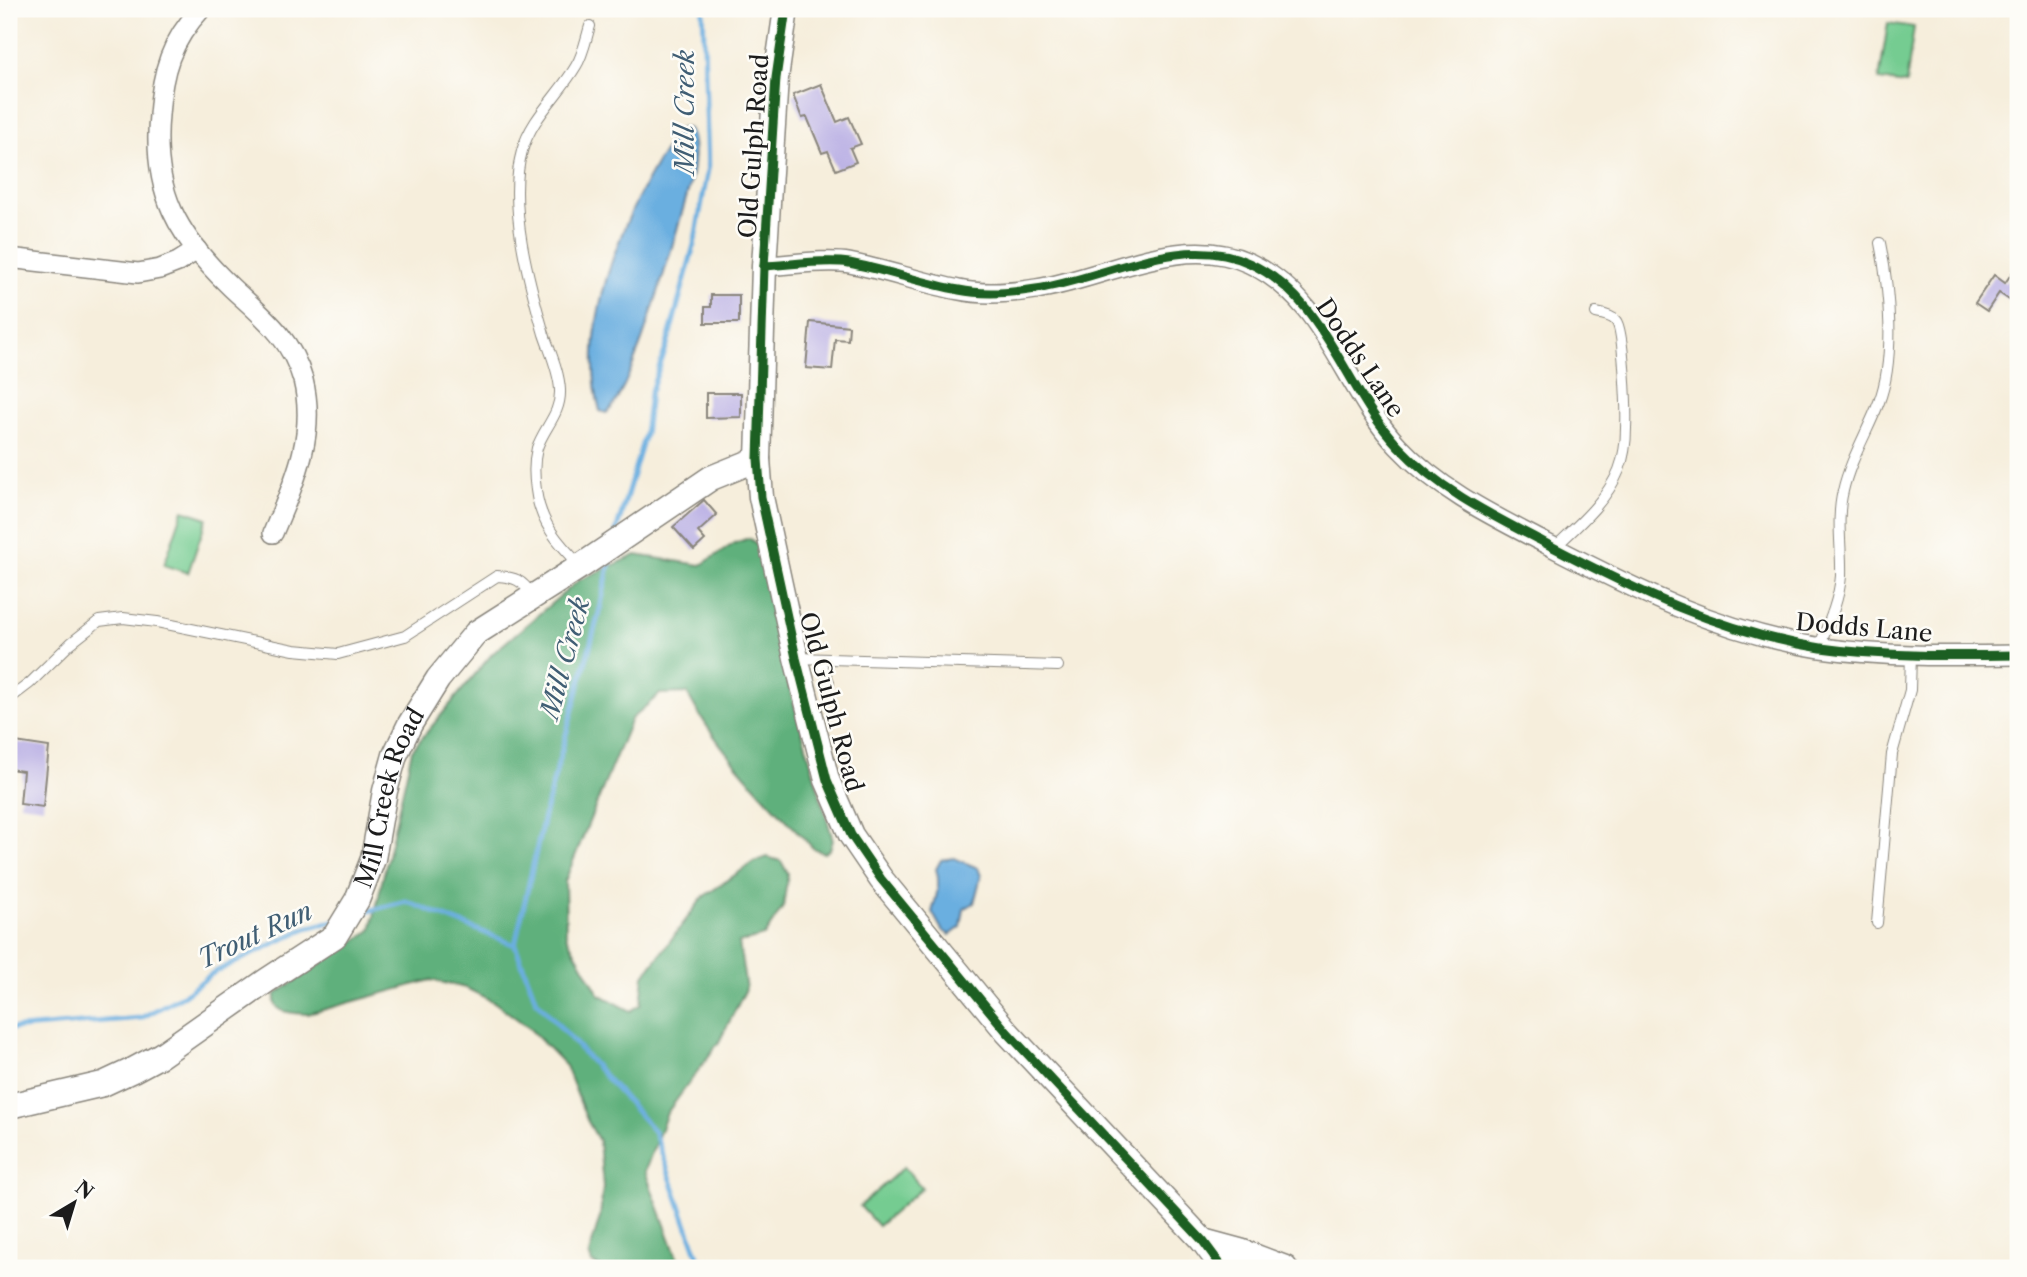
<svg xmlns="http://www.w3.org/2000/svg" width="2027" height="1277" font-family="'Libre Caslon Text',serif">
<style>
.green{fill:#74cc91;stroke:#487456;stroke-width:2}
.forest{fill:#5fb07b;stroke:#3e664c;stroke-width:2}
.water{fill:#6bafe0;stroke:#44667e;stroke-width:2}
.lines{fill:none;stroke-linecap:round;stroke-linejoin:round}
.stream{stroke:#6bafe0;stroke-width:5}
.building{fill:#bdb4e5}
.service-casing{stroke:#89857c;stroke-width:12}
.minor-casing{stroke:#89857c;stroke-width:22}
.tertiary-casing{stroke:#89857c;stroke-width:27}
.service{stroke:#fff;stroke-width:10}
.minor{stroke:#fff;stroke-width:19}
.tertiary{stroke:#fff;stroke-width:24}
.cycleway-casing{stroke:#fdfcf7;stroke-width:13}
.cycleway{stroke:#1b5e20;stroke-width:9}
.labels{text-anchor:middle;stroke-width:5;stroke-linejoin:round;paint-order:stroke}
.street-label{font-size:24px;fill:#1c1c1c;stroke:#fdfcf7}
.water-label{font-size:26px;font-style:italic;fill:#405e74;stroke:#fdfcf7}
</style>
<rect width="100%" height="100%" fill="#fdfcf7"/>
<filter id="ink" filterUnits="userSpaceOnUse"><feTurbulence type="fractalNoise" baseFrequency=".0143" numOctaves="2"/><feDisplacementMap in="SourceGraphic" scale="14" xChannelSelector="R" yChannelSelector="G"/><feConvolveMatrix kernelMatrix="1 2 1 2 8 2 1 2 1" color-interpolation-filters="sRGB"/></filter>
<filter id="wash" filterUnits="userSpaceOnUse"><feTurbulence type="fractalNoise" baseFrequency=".00686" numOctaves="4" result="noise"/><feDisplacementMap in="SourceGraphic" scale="28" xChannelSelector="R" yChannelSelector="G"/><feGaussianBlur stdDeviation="1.57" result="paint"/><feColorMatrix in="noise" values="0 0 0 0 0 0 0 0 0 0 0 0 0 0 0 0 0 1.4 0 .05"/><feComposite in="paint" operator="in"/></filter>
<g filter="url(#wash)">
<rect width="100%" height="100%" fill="#f6eedc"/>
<!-- green -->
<g class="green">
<polygon points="1888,23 1914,27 1906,84 1879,80"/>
<polygon points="183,510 207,518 188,573 164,565"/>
<polygon points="904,1167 922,1188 878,1226 860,1206"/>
</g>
<!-- forest -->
<path class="forest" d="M749,538l10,8 22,112 52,182 -3,9 -6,4 -11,-5c-45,-48 -95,-96 -126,-155l-27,1 -29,25 -66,162 1,55 33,58 32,17 10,-7 3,-28 59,-79 51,-35 13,-5 14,4 7,13 -5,33 -19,29 -25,7 7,46 -27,53 -52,71 -22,58 36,97h-79l-10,-5 -3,-9 11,-37 3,-30 -4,-46 -12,-21 -21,-54 -38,-39 -34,-25 -28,-14 -35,-8 -123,34c-14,-1 -39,0 -32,-20l95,-64 41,-180 80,-96 87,-74 57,-25 65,10 34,-22z"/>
<!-- water -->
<g class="water">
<path d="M685,128l4,1c8,16 4,42 0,59 -10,35 -59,212 -83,225l-6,-2c-24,-90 27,-208 79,-282z"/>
<path d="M954,858l24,10 3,8 -7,27 -10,6 -3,18 -11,8 -8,-5 -10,-18c4,-14 9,-29 4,-43l5,-9z"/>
</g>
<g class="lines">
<!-- stream -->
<g class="stream">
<polyline points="616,532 645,434 650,394 667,345 694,245 708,169 703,9"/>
<polyline points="611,556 600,609 544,816 515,945 536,1000 654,1131 702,1268"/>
<polyline points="357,914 406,901 515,945"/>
<polyline points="9,1029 141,1018 184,995 213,973 306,928 334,921"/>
</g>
</g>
<g id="blocks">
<!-- building -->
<g class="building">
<polygon points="821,84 837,122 849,117 861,144 850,148 856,162 836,170 828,151 822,153 807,117 802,118 793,95"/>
<polygon points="2018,264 2018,300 2015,304 1999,293 1987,311 1975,303 1994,275 2005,283"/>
<polygon points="711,295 739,295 739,323 705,323 705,307 711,307"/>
<polygon points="810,322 849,326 848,340 835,339 832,370 806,368"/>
<polygon points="706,393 741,393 741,417 706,418"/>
<polygon points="704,500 717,515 698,532 705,540 694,550 673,527"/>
<polygon points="9,741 49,747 43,807 20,804 23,771 9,769"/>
</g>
</g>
</g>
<g filter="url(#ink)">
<use href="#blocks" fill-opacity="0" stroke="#89857c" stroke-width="2"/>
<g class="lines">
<!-- service casing -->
<g class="service-casing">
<g id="service">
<path d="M1554,548c24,-23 52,-46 65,-78 5,-13 7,-28 7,-42 1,-16 -2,-98 -10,-107 -4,-5 -14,-7 -20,-8"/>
<path d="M581,566c-23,-23 -41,-43 -45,-76 -2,-13 -2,-30 1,-42 7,-21 24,-34 23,-58 -1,-19 -10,-38 -16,-56 -15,-52 -37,-130 -22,-183 9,-33 37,-56 54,-85 7,-11 10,-27 14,-40"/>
<path d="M1819,647c9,-22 20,-46 22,-71 1,-28 -5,-57 2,-85 7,-31 25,-60 36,-89 17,-44 10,-114 1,-159"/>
<polyline points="797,658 1058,666"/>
<polyline points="819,659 829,682"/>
<path d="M9,699l21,-16 41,-40 28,-22 24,-3 34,4 137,28 44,4 67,-18 92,-60c18,1 25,4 35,19"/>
<polyline points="1877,923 1892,754 1910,690 1911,654"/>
</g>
</g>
<!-- minor casing -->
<g class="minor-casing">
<g id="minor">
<path d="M201,9c-30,32 -39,62 -42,106 -7,77 18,121 73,173 30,28 59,49 71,92 14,55 -9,103 -30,153"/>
<polyline points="9,258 138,273 160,269 178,262 197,250"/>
<path d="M764,266c24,-1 62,-7 85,-3 37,7 73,20 110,27 24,5 52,3 77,-1 68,-10 145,-57 213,-26 77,35 95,126 149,183 41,44 95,70 147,97 88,46 176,90 276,105 64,9 132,8 197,7"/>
</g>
</g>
<!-- tertiary casing -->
<g class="tertiary-casing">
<g id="tertiary">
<polyline points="786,9 776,78 764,266 758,459 761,497 796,658 827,780 851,835 881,879 1007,1032 1203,1241 1223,1268"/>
<path id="s1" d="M9,1106l94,-22 30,-14 28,-15 105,-74 69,-45 22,-36 16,-41 12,-68 10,-36 15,-31 28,-45 38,-46 105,-67 130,-88 47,-19"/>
<polyline points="1203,1241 1240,1251 1285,1268"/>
</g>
</g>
<!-- service -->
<use href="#service" class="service"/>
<!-- minor -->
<use href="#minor" class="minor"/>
<!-- tertiary -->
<use href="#tertiary" class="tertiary"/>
<!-- cycleway casing -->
<g class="cycleway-casing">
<g id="cycleway">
<polyline points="786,9 776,78 764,266 758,459 761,497 796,658 827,780 851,835 881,879 1007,1032 1203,1241 1223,1268"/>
<path d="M764,266c24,-1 62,-7 85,-3 37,7 73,20 110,27 24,5 52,3 77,-1 68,-10 145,-57 213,-26 77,35 95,126 149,183 41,44 95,70 147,97 88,46 176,90 276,105 64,9 132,8 197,7"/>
</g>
</g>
<!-- cycleway -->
<use href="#cycleway" class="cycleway"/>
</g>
</g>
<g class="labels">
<!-- street labels -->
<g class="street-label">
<text transform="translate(754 146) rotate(-86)" y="8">Old Gulph Road</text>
<text transform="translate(1360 358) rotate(56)" y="8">Dodds Lane</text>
<text transform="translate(1864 628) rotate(5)" y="8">Dodds Lane</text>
<text transform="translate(831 702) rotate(75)" y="8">Old Gulph Road</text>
<text dy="8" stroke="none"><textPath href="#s1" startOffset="522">Mill Creek Road</textPath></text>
</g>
<!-- water labels -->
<g class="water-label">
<text transform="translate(685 112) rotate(-90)" y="9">Mill Creek</text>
<text transform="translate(565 658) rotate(-75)" y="9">Mill Creek</text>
<text transform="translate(255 935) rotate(-25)" y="9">Trout Run</text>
</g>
</g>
<!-- margin -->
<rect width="2027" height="1277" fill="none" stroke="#fdfcf7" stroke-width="35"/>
<!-- north arrow -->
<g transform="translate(74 1203) rotate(38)" stroke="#fdfcf7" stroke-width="5" paint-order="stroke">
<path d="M0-5L12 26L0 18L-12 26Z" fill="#1c1c1c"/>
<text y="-10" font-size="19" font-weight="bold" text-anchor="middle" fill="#1c1c1c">N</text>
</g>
</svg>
